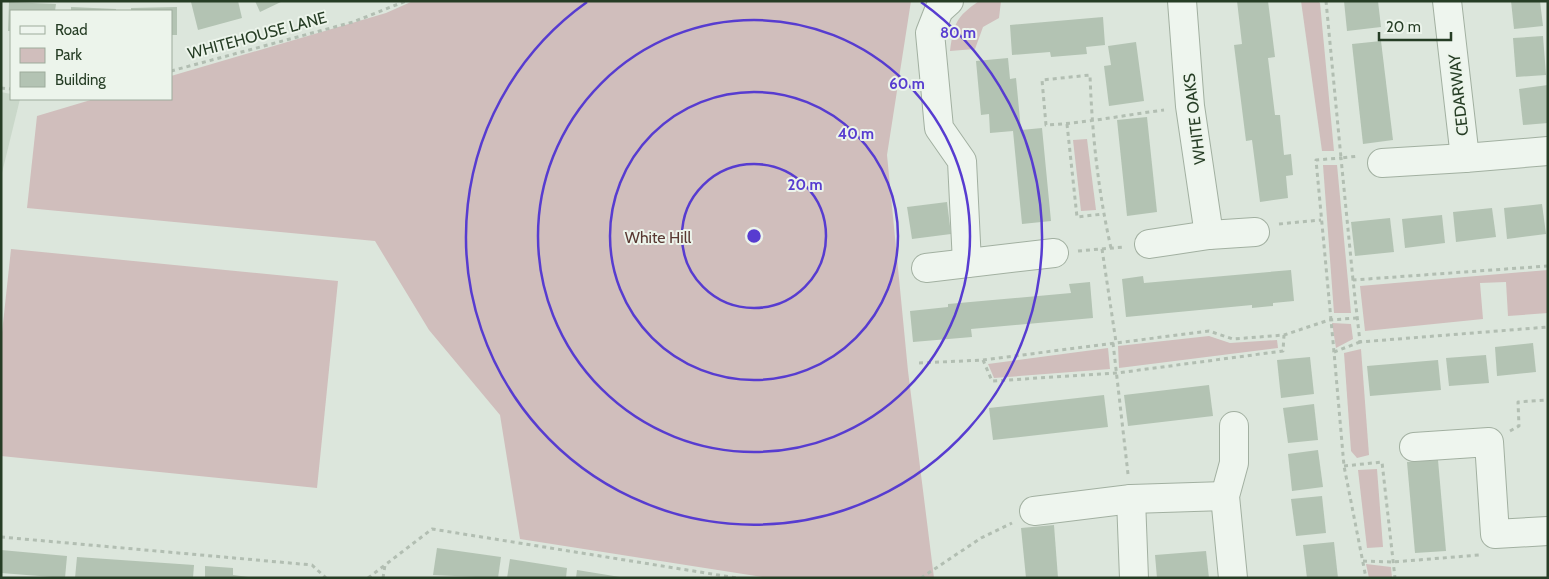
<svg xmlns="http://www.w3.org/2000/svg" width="1549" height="579" font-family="Cabin,sans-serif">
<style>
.built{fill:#cad8ca}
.green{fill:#d0bebc}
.building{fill:#b3c3b3}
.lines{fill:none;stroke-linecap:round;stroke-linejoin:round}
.minor-casing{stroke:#a2b0a1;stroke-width:30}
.path{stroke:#b2beb2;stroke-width:3;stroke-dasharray:4 4;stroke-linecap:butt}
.minor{stroke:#eef5ee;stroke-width:28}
.ring{fill:none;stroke:#573cd0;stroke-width:2.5}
.labels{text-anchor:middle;stroke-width:4;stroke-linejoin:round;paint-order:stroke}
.street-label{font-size:16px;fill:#263d25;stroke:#ecf4eb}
.park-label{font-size:16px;fill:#593832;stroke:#ecf4eb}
.centre{fill:#573cd0;stroke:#ecf4eb;stroke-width:2.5}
.ring-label{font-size:15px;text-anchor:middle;font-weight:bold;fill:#573cd0;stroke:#ecf4eb;stroke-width:4;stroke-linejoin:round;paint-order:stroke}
</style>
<rect width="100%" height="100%" fill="#dce6dc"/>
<!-- built -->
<polygon class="built" points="1,92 11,94 11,99 20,99 1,177"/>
<!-- green -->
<g class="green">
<polygon points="413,1 911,1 887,155 908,371 934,578 769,578 520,539 500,415 429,330 375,241 27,208 37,116 94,99 171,99 171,76 386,13"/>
<path d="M979,1h22l-2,17 -16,9 -8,22 -25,2c4,-28 6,-34 29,-50z"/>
<polygon points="1301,1 1318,1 1320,3 1334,151 1322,151"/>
<polygon points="1087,139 1096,210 1081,211 1073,140"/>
<polygon points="1323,165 1337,165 1351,313 1334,313"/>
<polygon points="11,249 338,281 317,488 1,456 1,342"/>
<polygon points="1548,270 1548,313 1508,316 1506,282 1480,283 1483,319 1365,331 1360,286"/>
<polygon points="1332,323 1351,324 1353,339 1336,348"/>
<polygon points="1209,336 1230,343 1277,340 1278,348 1119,368 1118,346"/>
<polygon points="1108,348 1110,369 994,378 988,364"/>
<polygon points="1361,349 1369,455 1357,458 1351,451 1344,353"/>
<polygon points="1377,469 1383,547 1367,548 1358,470"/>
<polygon points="1366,564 1391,567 1392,578 1369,578"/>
</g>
<!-- building -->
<g class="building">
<polygon points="238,1 242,18 198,30 191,2"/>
<polygon points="255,1 283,1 260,12"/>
<polygon points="1237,1 1268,1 1275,57 1268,58 1275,115 1280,115 1284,155 1291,154 1293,175 1286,176 1288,198 1260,202 1252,140 1246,141 1234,45 1242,44"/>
<polygon points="1344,1 1378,1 1381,27 1347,31"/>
<polygon points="1511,1 1540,1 1543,26 1514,29"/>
<polygon points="9,2 56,4 55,11 11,11 11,31 8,31"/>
<polygon points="71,7 116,9 116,11 71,11"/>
<polygon points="177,7 177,35 171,35 171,11 131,11 131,8"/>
<polygon points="1103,17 1105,45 1086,47 1087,54 1051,57 1050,52 1012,55 1010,25"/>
<polygon points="1543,36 1546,75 1516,77 1513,38"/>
<polygon points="1381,41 1393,140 1363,144 1352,44"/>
<polygon points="1136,42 1144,101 1109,106 1104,66 1111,65 1108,46"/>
<polygon points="1008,58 1010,79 1016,78 1021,130 1042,128 1051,221 1022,224 1013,131 990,133 989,114 981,115 976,61"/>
<polygon points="1548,85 1548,123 1523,125 1519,89"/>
<polygon points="1147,117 1157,212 1127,216 1117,120"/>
<polygon points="947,202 951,234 912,239 907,207"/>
<polygon points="1542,204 1546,234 1507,239 1504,208"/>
<polygon points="1492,208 1496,237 1456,242 1453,212"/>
<polygon points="1442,215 1445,243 1405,248 1402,219"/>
<polygon points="1390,218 1394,252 1355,256 1351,222"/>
<polygon points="1291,270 1294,301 1273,303 1273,306 1252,308 1252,305 1126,317 1122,279 1143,276 1144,283"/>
<polygon points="1090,282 1093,318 971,329 972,337 913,342 910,311 948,307 948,304 1071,293 1069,284"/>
<polygon points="1533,343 1536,372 1497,376 1495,347"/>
<polygon points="1486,355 1489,383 1449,386 1446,358"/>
<polygon points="1310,357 1314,394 1281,398 1277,360"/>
<polygon points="1438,360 1441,390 1370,396 1367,366"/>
<polygon points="1209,385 1213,416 1128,426 1124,395"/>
<polygon points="1104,395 1108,427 993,440 989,408"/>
<polygon points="1314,404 1318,440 1288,443 1283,408"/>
<polygon points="1318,450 1323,487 1292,491 1288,454"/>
<polygon points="1438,460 1446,551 1415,553 1407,462"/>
<polygon points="1322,496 1326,533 1296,536 1291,499"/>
<polygon points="1054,525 1058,578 1026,578 1021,528"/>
<polygon points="1334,542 1338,578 1307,578 1303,545"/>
<polygon points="437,548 501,557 498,578 433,575"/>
<polygon points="1,550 67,556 65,578 1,573"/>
<polygon points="1206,551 1209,578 1157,578 1155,555"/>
<polygon points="77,557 194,565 193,578 75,578"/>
<polygon points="510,559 567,568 566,578 507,578"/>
<polygon points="205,566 233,568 233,575 257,578 205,578"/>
<polygon points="577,570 620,577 620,578 576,578"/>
</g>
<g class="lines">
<!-- minor casing -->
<g class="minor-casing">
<g id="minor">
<polyline points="949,1 939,10 930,33 939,128 962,161 967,263"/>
<polyline points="1182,1 1190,106 1209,235"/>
<polyline points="1447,1 1465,158"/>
<polyline points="1382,163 1465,158 1548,151"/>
<polyline points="1149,244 1209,235 1255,232"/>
<polyline points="926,268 1054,253"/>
<polyline points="1414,447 1489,442 1495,534 1548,531"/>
<polyline points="1131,499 1134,578"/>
<polyline points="1034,511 1131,499 1225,496"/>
<polyline points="1233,578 1225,496 1234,463 1234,426"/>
</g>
</g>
<!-- path -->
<g class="path">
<polyline points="1326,1 1341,158 1359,156"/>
<polyline points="171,71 353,22 406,1"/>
<polyline points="1,88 11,89"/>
<polyline points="1067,124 1077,217 1103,214"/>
<polyline points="1279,224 1321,220"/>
<path d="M1111,248c-13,-57 -19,-115 -21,-173l-48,5 4,45c40,-2 79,-10 118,-15"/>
<polyline points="1102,249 1116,342"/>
<polyline points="1078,251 1124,247"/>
<polyline points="1548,266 1353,280 1360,342 1548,327"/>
<polyline points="1360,342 1334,352 1344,466 1366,578"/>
<polyline points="1113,343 1128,474"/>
<polyline points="1334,352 1316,160 1341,158 1353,280"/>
<polyline points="983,360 992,381 1117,373 1283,351 1284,335"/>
<polyline points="919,363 983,360 1209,331 1233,339 1284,335 1329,320 1357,318"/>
<polyline points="1510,431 1519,426 1518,402 1548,400"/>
<polyline points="1344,466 1382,462 1395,578"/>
<polyline points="1,537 312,565 326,578"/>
<polyline points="1363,561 1393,562 1479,555"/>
<polyline points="368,578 385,565"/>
<polyline points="383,578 385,565 432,529 737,578"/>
<polyline points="921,578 981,538 1012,523"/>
</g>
<!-- minor -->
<use href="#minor" class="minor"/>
</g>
<!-- distance rings -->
<g class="ring">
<circle cx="754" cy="236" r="72"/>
<circle cx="754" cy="236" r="144"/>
<circle cx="754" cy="236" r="216"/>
<path d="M921 2A288 288 0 1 1 587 2"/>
</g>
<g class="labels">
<!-- street labels -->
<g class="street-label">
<text transform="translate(257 35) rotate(-15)" y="6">WHITEHOUSE LANE</text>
<text transform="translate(1458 95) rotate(-96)" y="6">CEDARWAY</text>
<text transform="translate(1194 119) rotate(-97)" y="6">WHITE OAKS</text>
</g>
<!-- park labels -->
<g class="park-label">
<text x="658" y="243">White Hill</text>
</g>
</g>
<circle cx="754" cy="236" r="8" class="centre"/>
<g class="ring-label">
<text x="958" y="38">80 m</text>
<text x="907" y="89">60 m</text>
<text x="856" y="139">40 m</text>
<text x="805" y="190">20 m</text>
</g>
<!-- border -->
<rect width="1549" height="579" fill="none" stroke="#263d25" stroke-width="5"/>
<!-- legend -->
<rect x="10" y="10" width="162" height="90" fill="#ecf4eb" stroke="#9dab9c"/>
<rect x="20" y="26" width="25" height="8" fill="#eef5ee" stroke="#9dab9c"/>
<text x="55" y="35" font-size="15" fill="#263d25">Road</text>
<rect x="20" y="48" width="25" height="15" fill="#d0bebc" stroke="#9dab9c"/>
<text x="55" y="60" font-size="15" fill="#263d25">Park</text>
<rect x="20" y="72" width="25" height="15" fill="#b3c3b3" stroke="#9dab9c"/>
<text x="55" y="85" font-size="15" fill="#263d25">Building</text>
<!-- scale -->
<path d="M1379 32v8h72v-8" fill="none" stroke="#263d25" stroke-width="2.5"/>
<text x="1386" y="32" font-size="15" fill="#263d25" stroke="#ecf4eb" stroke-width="4" paint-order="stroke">20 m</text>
</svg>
